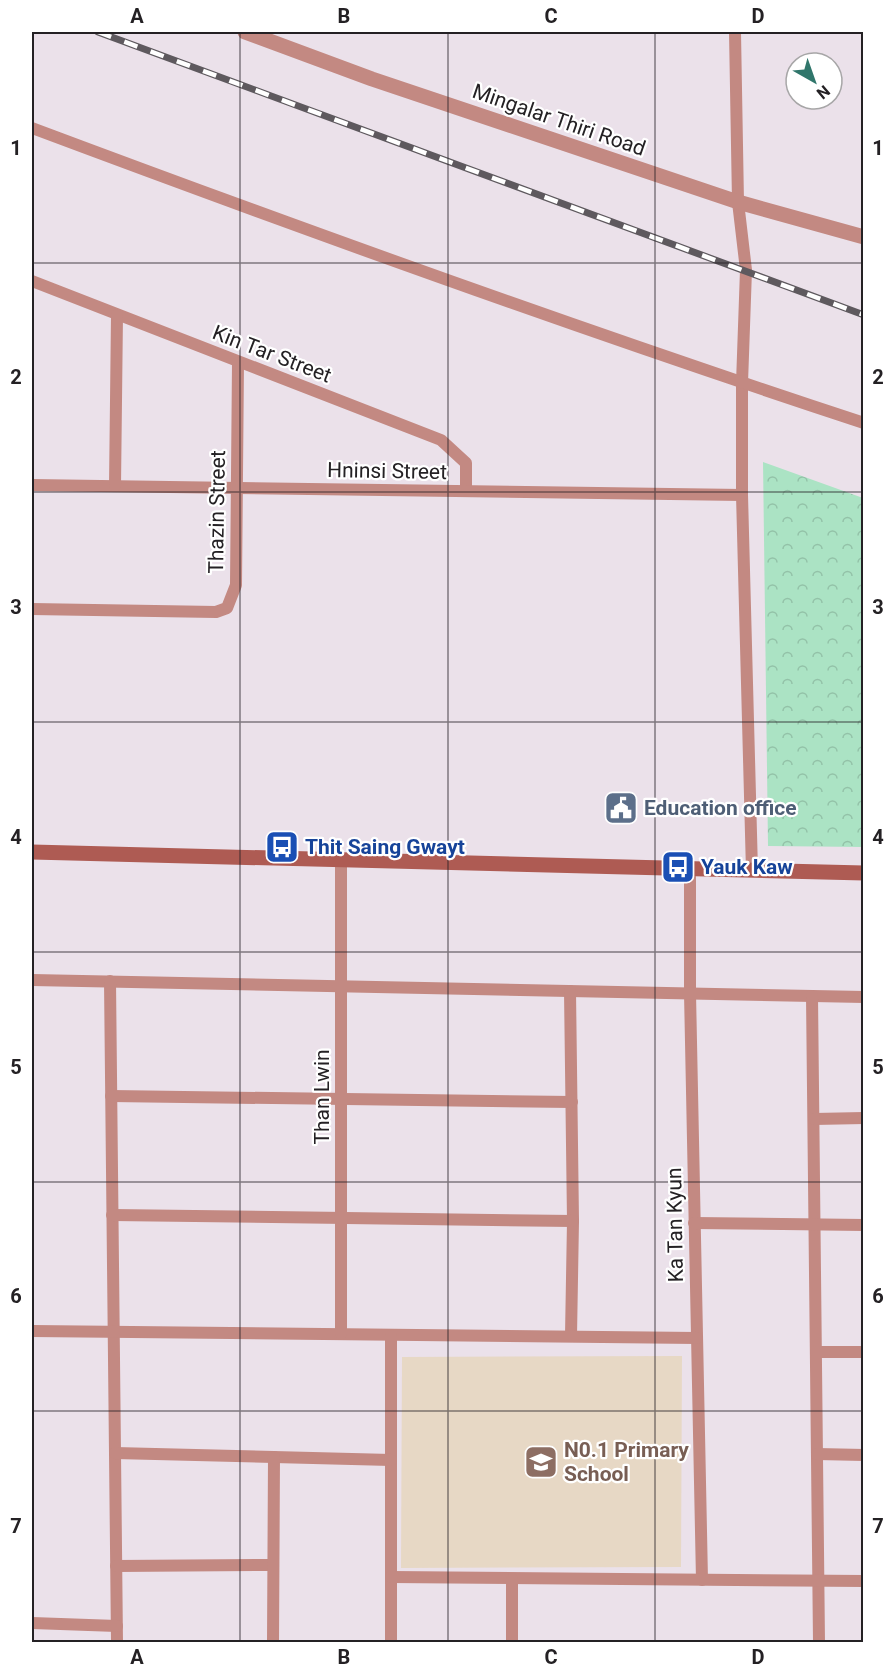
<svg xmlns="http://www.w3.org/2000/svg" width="895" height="1674" font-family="Roboto,sans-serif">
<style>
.education{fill:#e7d8c5}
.park{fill:url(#park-crowns)}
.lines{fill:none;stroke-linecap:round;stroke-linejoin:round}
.minor{stroke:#c38982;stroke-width:12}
.tertiary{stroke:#c38982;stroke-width:15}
.secondary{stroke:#ae5b53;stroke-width:15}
.rail-casing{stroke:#5e595e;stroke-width:7}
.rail{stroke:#fff;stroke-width:4.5;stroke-dasharray:14;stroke-linecap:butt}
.grid{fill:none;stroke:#242124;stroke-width:1.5;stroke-opacity:0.55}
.labels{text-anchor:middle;stroke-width:4.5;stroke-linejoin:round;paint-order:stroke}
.street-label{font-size:21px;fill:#242124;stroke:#fff}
.service-label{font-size:21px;font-weight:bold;fill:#4e5e75;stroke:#fff;text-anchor:start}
.transit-label{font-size:21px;font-weight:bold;fill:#164399;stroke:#fff;text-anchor:start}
.education-label{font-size:21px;font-weight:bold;fill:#785e54;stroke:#fff;text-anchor:start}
.neatline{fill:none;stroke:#242124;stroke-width:2}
.grid-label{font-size:20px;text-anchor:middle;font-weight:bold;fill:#242124}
</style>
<defs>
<pattern id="park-crowns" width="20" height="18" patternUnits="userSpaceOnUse" patternTransform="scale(1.5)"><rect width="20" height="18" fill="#abe3c4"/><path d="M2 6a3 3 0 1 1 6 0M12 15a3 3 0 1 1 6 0" fill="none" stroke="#93c2a8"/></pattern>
</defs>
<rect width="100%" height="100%" fill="#ebe1ea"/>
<!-- education -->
<polygon class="education" points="682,1356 681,1567 401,1568 402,1357"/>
<!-- park -->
<polygon class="park" points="763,462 863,498 863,847 768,846"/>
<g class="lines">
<!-- minor -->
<g class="minor">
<polyline points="735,32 738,202 746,270 742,383 742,495 752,871"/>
<path d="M32,128c275,103 552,203 832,295"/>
<polyline points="32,281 441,440 466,463 466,491"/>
<polyline points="32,485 742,495"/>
<polyline points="115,486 117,315"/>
<polyline points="32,609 216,612 227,608 236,585 238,363"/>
<polyline points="690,870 690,993 702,1580"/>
<polyline points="32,980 864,997"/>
<polyline points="110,981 117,1642"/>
<polyline points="570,991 573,1221 571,1336"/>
<polyline points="812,996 819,1642"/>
<polyline points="111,1096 572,1102"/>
<polyline points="814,1119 864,1118"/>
<polyline points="112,1215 573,1221"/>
<polyline points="694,1223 864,1225"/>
<polyline points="32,1331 697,1338"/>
<polyline points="341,1334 341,860"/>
<polyline points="391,1336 391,1642"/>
<polyline points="816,1352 864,1352"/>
<polyline points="115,1453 391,1460"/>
<polyline points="817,1454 864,1455"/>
<polyline points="116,1566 273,1565"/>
<polyline points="391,1577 864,1581"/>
<polyline points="512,1579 512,1642"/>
<polyline points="32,1623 117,1626"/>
<polyline points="273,1642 274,1457"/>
</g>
<!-- tertiary -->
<polyline class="tertiary" points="245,32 372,79 738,202 864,237"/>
<!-- secondary -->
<polyline class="secondary" points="32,852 864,873"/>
<!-- rail casing -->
<g class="rail-casing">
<polyline id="rail" points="98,32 864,315"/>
</g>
<!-- rail -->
<use href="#rail" class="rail"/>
</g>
<!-- grid -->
<path class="grid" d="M240,32v1610M448,32v1610M655,32v1610M32,263h832M32,492h832M32,722h832M32,952h832M32,1182h832M32,1411h832"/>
<!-- icons -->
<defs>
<g id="civic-square" transform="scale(1.725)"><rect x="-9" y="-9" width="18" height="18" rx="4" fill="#5c6f8a" stroke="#fff"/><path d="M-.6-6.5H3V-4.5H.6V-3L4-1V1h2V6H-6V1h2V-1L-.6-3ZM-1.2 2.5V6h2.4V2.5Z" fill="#fff"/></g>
<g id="bus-square" transform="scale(1.725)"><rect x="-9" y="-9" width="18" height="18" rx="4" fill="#1a4fb4" stroke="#fff"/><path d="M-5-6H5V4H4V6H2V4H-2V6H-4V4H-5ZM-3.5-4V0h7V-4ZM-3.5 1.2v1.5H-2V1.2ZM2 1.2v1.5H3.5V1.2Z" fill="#fff"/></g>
<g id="school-square" transform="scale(1.725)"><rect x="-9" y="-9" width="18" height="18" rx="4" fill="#8d6e63" stroke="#fff"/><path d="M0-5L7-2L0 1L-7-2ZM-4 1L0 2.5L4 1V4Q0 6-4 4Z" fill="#fff"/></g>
</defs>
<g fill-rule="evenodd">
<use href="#civic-square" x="621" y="808"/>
<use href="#bus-square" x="282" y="847"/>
<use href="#bus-square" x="678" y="867"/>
<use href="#school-square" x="541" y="1462"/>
</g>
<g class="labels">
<!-- street labels -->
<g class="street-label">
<text transform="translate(559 120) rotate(19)" y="7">Mingalar Thiri Road</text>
<text transform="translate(272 354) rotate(21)" y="7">Kin Tar Street</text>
<text transform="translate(387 471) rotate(1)" y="7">Hninsi Street</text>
<text transform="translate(217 512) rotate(-89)" y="7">Thazin Street</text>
<text transform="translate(322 1097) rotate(-90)" y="7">Than Lwin</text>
<text transform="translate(675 1225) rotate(-91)" y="7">Ka Tan Kyun</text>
</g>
<!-- service labels -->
<g class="service-label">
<text x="644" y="815">Education office</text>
</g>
<!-- transit labels -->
<g class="transit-label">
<text x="305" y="854">Thit Saing Gwayt</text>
<text x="701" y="874">Yauk Kaw</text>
</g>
<!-- education labels -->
<g class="education-label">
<text x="564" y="1457">N0.1 Primary<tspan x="564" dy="24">School</tspan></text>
</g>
</g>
<!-- border -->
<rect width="895" height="1674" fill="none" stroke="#ffffff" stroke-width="66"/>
<!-- north arrow -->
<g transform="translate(814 81) rotate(140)"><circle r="28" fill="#ffffff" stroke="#a7a6a7" stroke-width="1.5"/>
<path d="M0-4.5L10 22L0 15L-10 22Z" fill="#30766b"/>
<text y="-9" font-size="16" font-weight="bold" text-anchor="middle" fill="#242124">N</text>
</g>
<rect x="33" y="33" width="829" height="1608" class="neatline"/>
<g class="grid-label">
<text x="137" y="23">A</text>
<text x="344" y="23">B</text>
<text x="551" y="23">C</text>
<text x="758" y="23">D</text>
<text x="16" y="155">1</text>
<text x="878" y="155">1</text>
<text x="16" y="384">2</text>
<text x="878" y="384">2</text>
<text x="16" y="614">3</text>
<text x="878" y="614">3</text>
<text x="16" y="844">4</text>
<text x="878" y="844">4</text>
<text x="16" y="1074">5</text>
<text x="878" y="1074">5</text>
<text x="16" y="1303">6</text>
<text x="878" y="1303">6</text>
<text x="16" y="1533">7</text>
<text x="878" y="1533">7</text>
<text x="137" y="1664">A</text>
<text x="344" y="1664">B</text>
<text x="551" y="1664">C</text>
<text x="758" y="1664">D</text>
</g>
</svg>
